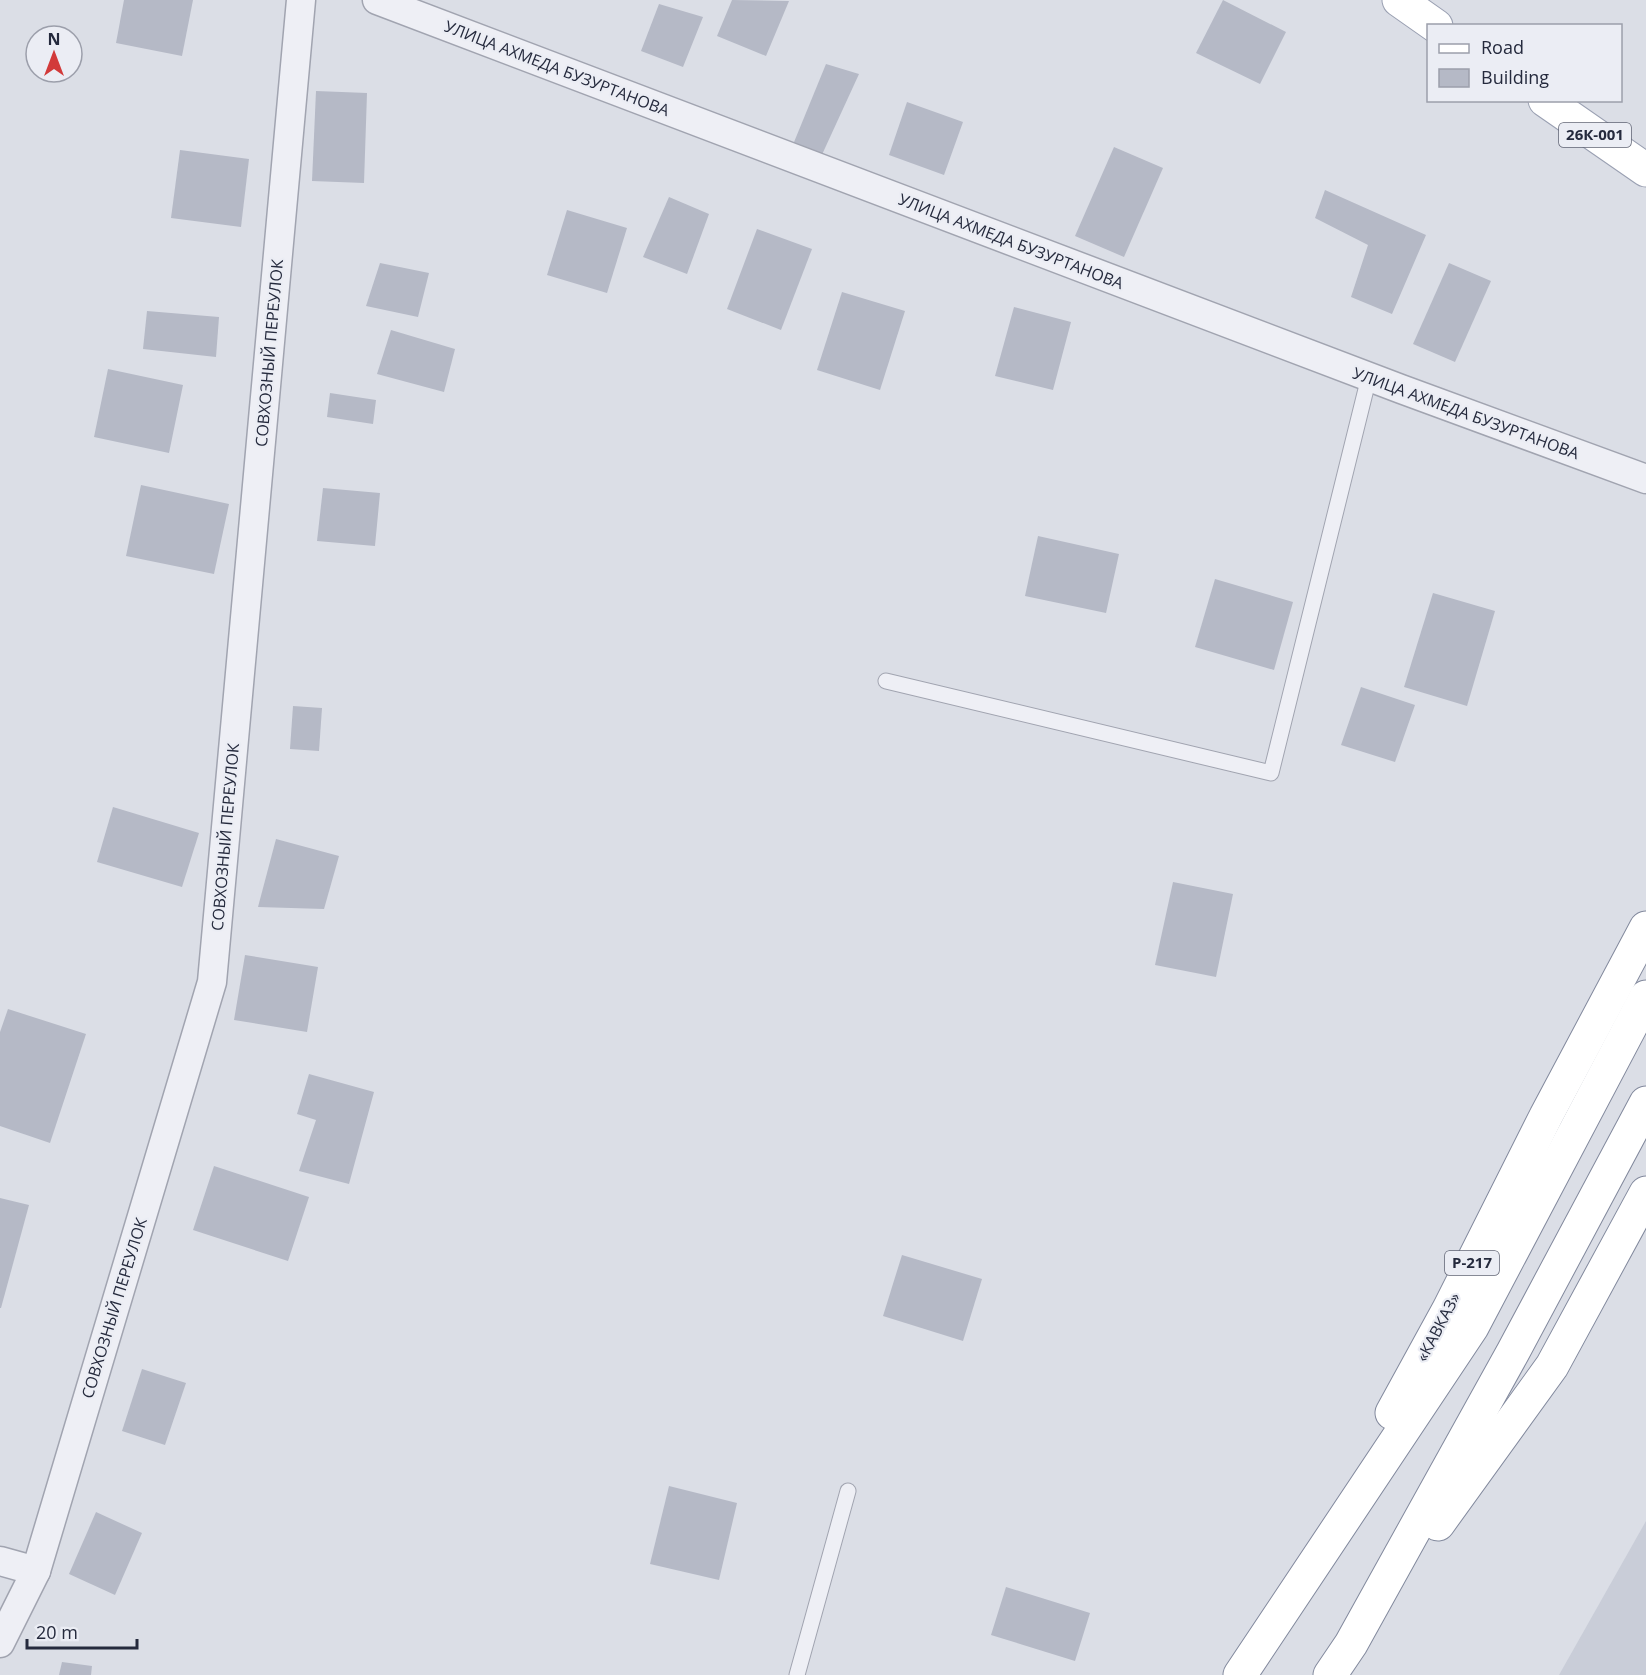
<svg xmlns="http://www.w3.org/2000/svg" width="1646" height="1675" font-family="'Open Sans',sans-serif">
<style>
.built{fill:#c9cdd8}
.building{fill:#b5b9c6}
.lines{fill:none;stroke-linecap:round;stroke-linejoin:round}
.lane-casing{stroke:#a1a4b0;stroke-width:17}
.street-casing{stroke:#a1a4b0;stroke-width:31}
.primary-casing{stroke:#9aa0b2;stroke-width:35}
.highway-casing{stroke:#82899d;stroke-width:35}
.lane{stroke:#eeeff5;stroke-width:15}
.street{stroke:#eeeff5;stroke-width:28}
.primary{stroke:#fff;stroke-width:33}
.highway{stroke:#fff;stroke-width:33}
.labels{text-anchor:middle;stroke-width:4.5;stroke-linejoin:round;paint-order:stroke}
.shield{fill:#ebedf4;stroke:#606474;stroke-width:1.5}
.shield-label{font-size:15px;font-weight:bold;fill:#252a3d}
.street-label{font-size:16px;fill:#252a3d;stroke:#ebedf4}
</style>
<rect width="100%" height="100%" fill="#dbdee6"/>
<!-- built -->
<polygon class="built" points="1646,1521 1646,1675 1559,1675"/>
<!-- building -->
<g class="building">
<polygon points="124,0 193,0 182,56 116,43"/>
<polygon points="732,0 789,1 766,56 717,36"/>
<polygon points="1223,0 1286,32 1260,84 1196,53"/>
<polygon points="659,4 703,17 683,67 641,51"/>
<polygon points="826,64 859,74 820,159 792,147"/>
<polygon points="316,91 367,93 364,183 312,181"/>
<polygon points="907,102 963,122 944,175 889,155"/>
<polygon points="1114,147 1163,168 1124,257 1075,236"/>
<polygon points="180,150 249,159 241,227 171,218"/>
<polygon points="1325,190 1426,235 1392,314 1351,297 1368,245 1315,218"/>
<polygon points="669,197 709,214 687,274 643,257"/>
<polygon points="567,210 627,228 607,293 547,275"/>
<polygon points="757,229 812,249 781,330 727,309"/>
<polygon points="380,263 429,273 418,317 366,306"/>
<polygon points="1449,263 1491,281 1455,362 1413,344"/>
<polygon points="842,292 905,311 880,390 817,370"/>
<polygon points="1014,307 1071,322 1053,390 995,376"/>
<polygon points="147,311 219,317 216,357 143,349"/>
<polygon points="391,330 455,349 444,392 377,374"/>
<polygon points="108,369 183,385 169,453 94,437"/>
<polygon points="330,393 376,400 373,424 327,417"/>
<polygon points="141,485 229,504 214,574 126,556"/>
<polygon points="323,488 380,493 375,546 317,541"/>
<polygon points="1038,536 1119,554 1106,613 1025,596"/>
<polygon points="1215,579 1293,602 1274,670 1195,647"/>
<polygon points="1433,593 1495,611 1467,706 1404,687"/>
<polygon points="1361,687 1415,705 1395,762 1341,745"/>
<polygon points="293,706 322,708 319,751 290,749"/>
<polygon points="113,807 199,833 182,887 97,862"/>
<polygon points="276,839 339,856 324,909 258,907"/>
<polygon points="1173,882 1233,894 1216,977 1155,965"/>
<polygon points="245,955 318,967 307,1032 234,1020"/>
<polygon points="8,1009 86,1034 50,1143 0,1126 0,1032"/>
<polygon points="309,1074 374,1092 349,1184 299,1171 316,1120 297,1114"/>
<polygon points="214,1166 309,1197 288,1261 193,1230"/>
<polygon points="0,1198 29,1205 1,1308 0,1308"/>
<polygon points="902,1255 982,1279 963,1341 883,1316"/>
<polygon points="142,1369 186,1383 165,1445 122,1431"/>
<polygon points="669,1486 737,1503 719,1580 650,1564"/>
<polygon points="96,1512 142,1533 115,1595 69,1574"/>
<polygon points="1006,1587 1090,1613 1075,1661 991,1635"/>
<polygon points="62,1662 92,1666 91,1675 59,1675"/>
</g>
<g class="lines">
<!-- lane casing -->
<g class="lane-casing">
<g id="lane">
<polyline points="886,681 1271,773 1369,377"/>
<polyline points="797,1675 848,1491"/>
</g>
</g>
<!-- street casing -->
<g class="street-casing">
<g id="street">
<polyline points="377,0 1401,389 1646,479"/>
<polyline points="0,1561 36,1571"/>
<polyline points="0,1643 36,1571 212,982 301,0"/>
</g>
</g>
<!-- primary casing -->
<g class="primary-casing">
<g id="primary">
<polyline points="1399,0 1436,26"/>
<polyline points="1545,100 1646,170"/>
</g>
</g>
<!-- highway casing -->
<g class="highway-casing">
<g id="highway">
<polyline points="1392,1413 1449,1309 1546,1116 1646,928"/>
<polyline points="1438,1524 1552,1366 1646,1193"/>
<polyline points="1240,1675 1472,1327 1646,997"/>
<polyline points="1330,1675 1351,1644 1513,1352 1646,1103"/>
</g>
</g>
<!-- lane -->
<use href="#lane" class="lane"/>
<!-- street -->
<use href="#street" class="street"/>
<!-- primary -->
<use href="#primary" class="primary"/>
<!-- highway -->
<use href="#highway" class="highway"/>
</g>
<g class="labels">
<!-- shield labels -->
<g class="shield">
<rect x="1559" y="123" width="72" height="24" rx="4.5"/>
<rect x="1445" y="1251" width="54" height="24" rx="4.5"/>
</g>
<g class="shield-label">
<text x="1595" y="140">26К-001</text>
<text x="1472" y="1268">Р-217</text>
</g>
<!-- street labels -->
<g class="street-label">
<text transform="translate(557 68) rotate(21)" y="6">УЛИЦА АХМЕДА БУЗУРТАНОВА</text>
<text transform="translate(1011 241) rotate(21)" y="6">УЛИЦА АХМЕДА БУЗУРТАНОВА</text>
<text transform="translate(269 353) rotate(-85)" y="6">СОВХОЗНЫЙ ПЕРЕУЛОК</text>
<text transform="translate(1466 413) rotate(20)" y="6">УЛИЦА АХМЕДА БУЗУРТАНОВА</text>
<text transform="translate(225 837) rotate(-85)" y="6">СОВХОЗНЫЙ ПЕРЕУЛОК</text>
<text transform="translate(114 1308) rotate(-73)" y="6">СОВХОЗНЫЙ ПЕРЕУЛОК</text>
<text transform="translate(1438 1327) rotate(-62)" y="6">«КАВКАЗ»</text>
</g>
</g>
<!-- legend -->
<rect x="1427" y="24" width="195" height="78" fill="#ebedf4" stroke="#9c9fab" stroke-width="1.5"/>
<rect x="1439" y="44" width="30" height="9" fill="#ffffff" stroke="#9c9fab" stroke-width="1.5"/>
<text x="1481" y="54" font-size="18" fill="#252a3d">Road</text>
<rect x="1439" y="69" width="30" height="18" fill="#b5b9c6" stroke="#9c9fab" stroke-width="1.5"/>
<text x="1481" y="84" font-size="18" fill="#252a3d">Building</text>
<!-- north arrow -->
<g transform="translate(54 54)"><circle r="28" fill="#ebedf4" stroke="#9c9fab" stroke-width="1.5"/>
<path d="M0-4.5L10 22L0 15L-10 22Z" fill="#d23a3a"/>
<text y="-9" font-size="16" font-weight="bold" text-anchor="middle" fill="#252a3d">N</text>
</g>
<!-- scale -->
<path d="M27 1639v9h110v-9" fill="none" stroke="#252a3d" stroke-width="3"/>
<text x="36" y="1639" font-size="18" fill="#252a3d" stroke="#ebedf4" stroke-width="4.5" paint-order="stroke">20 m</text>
</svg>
